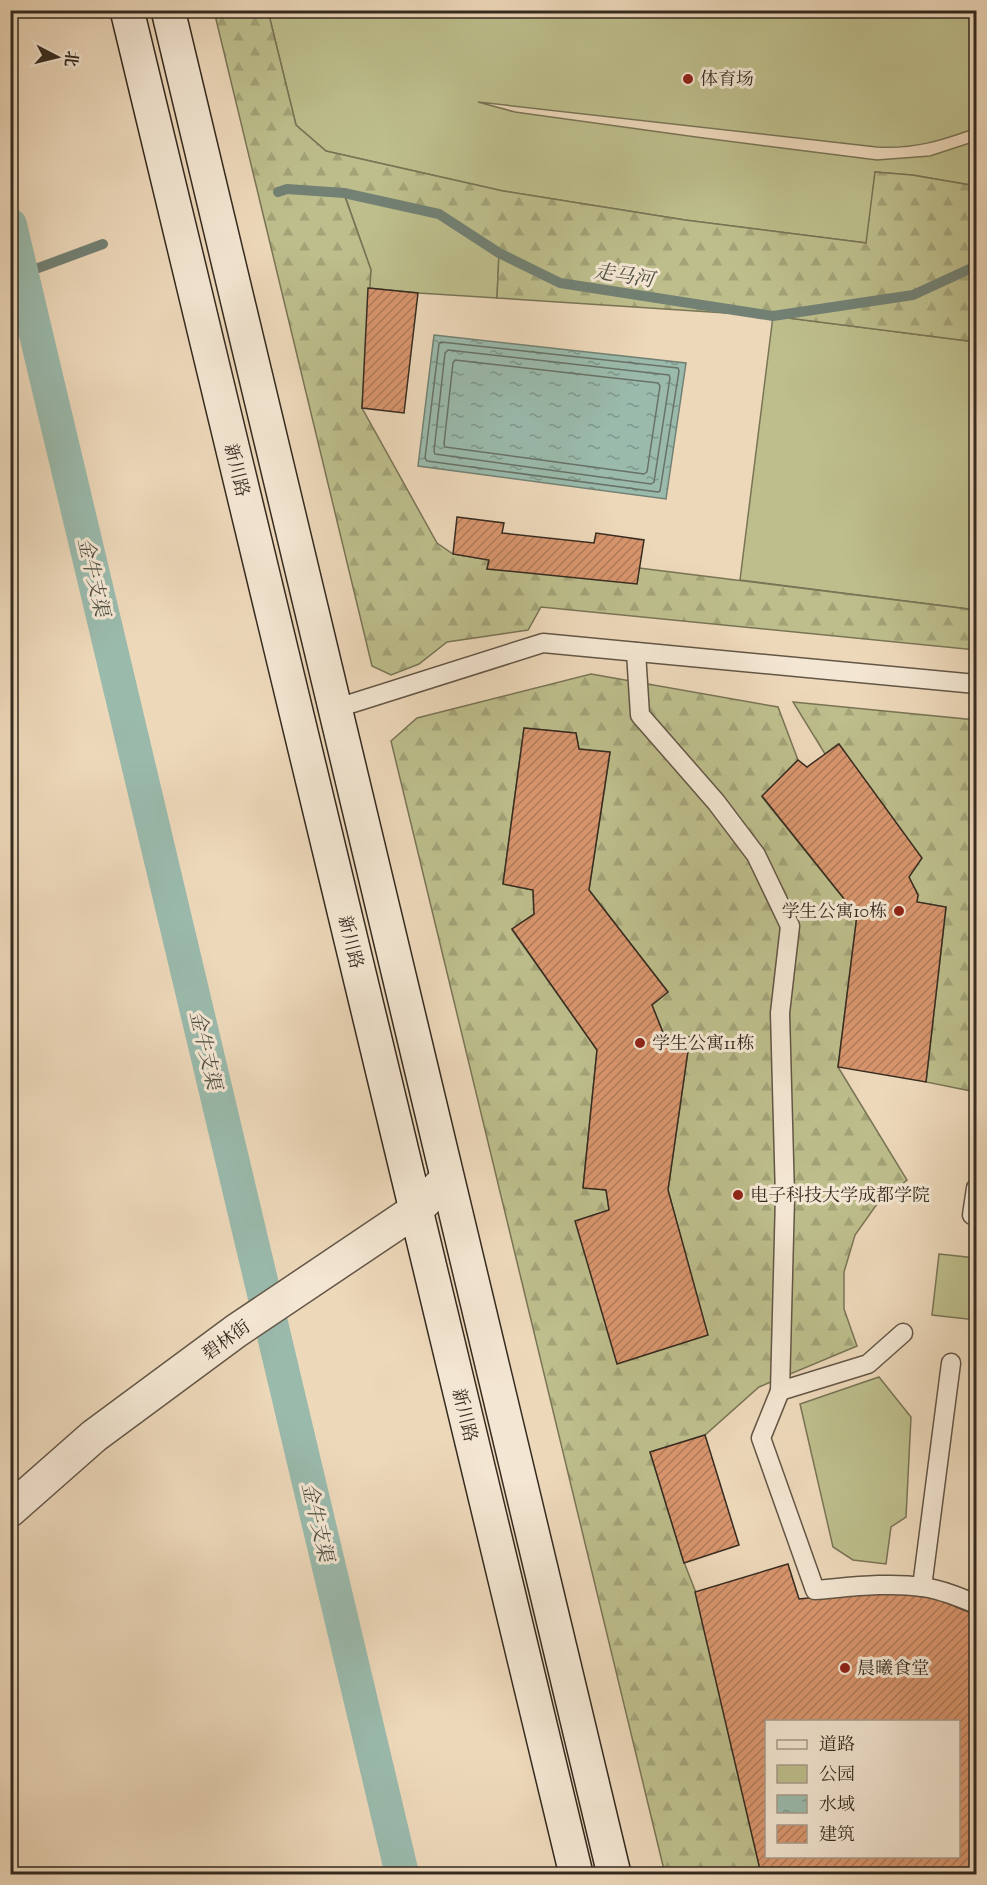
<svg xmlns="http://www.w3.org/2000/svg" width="987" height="1885" font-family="'Sorts Mill Goudy','Noto Serif SC',serif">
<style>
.green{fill:#bdbe8c;stroke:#797456;stroke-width:1.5}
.forest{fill:url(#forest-firs);stroke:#797456;stroke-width:1.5;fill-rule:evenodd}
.water{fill:url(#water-ripples);stroke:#728174;stroke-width:1.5}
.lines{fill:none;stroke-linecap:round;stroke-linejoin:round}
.shore{stroke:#687266;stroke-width:1.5}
.stream{stroke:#728174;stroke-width:10}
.canal{stroke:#9abaac;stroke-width:34}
.building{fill:url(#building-hatch);stroke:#352b20;stroke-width:1.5;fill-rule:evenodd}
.lane-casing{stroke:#635646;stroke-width:21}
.street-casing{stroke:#635646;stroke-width:36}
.secondary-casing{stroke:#352b20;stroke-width:36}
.lane{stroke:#f3e6d2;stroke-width:18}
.street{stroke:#f3e6d2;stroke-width:33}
.secondary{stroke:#f3e6d2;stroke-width:33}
.poi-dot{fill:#8f2418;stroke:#f3e6d2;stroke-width:2}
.labels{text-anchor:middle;stroke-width:6;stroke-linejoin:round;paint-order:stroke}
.poi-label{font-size:18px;fill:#352b20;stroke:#f3e6d2;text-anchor:start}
.street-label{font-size:18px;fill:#352b20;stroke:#f3e6d2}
.water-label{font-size:20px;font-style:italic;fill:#4e4f43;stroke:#f3e6d2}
</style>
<defs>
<pattern id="forest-firs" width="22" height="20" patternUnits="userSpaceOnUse" patternTransform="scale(1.5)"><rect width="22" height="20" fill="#bdbe8c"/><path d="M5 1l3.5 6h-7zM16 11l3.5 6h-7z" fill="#a3a378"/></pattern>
<pattern id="water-ripples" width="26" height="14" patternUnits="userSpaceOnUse" patternTransform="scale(1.5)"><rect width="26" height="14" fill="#9abaac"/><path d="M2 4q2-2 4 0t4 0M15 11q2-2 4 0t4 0" fill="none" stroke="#7e978c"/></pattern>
<pattern id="building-hatch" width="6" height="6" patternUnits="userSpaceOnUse" patternTransform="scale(1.5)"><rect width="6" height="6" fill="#d9966e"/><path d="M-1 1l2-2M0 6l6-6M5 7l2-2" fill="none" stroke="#b17b5a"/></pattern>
</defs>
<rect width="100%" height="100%" fill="#edd8ba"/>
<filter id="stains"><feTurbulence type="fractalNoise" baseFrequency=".00333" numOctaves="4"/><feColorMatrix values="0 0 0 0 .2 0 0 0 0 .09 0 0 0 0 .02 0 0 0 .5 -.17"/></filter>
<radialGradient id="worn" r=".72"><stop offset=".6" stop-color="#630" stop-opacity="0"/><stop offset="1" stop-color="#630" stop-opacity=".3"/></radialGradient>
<!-- green -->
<g class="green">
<path d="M268,11h708v117c-36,13 -61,21 -99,19l-399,-45 37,10 181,25 181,23 53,-4 46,-15v45l-64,-11 -37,-3 -8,71 -182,-23 -182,-29 -177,-40 -30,-26z"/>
<polygon points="344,193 439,214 499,253 497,298 418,293 368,288 371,270"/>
<polygon points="773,316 976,342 976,610 740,580"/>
<polygon points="939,1254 976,1258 976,1320 932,1315"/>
<polygon points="879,1377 911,1417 906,1517 891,1527 886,1564 853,1560 833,1547 800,1404"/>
</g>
<!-- forest -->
<g class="forest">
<polygon points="214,11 268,11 296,125 326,151 503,191 685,220 866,243 875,172 912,175 976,186 975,232 976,231 976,342 772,316 497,298 499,253 439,214 344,194 371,270 362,408 437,543 453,554 489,560 487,569 639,568 976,610 976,650 541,607 528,630 447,642 419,664 391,675 372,666"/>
<path d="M591,674l187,33 20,53 -36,37 95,118 -19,152 69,113 -30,24 -22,31 -11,37v37l13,37 -98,41 -54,48 -55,17 34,110 26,67 57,245h-102l-274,-1133 26,-23zM524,728l52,5 3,16 31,4 -21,137 79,102 -16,13 12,30 26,2 -22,153 39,145 -89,28 -42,-142 33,-11 -3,-20 -23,-3 14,-137 -85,-120 22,-16 -1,-24 -30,-6z"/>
<polygon points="793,702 976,720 976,1092 926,1082 946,907 917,902 918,895 838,744 825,754"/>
</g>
<!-- water -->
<polygon class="water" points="434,335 686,363 666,499 418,466"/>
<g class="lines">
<!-- shore -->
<g class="shore">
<polygon points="441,342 678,368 679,371 660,491 658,492 427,461 425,458 439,344"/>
<polygon points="448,350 669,375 670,378 654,482 651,484 435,454 434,451 445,353"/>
<polygon points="455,360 658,383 660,386 647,472 644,474 445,447 444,444 453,363"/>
</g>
<!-- stream -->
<g class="stream">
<polyline points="278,192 287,189 344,193 439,214 499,253 560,283 773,316 913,295 976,266"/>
<polyline points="22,274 103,244"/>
</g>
<!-- canal -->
<polyline class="canal" points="10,225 402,1874"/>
</g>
<!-- building -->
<g class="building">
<polygon points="368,288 418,293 404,413 362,408"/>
<polygon points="457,517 504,523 502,533 594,543 596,533 644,540 637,584 487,569 489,560 453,554"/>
<polygon points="524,728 576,733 579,749 610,752 589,890 668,992 652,1005 664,1035 690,1037 668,1190 708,1335 617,1364 575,1221 609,1210 606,1190 583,1188 597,1050 512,929 534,914 533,890 503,884"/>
<polygon points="839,744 922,858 909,877 918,895 917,902 946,907 926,1082 838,1067 857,915 762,796 798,760 807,767"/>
<polygon points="705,1435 739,1545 684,1563 650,1452"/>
<path d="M788,1564l11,35 90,-9 46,8 41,17v259h-215l-66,-282zM766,1722h192v134h-192z"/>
</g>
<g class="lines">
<!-- lane casing -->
<g class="lane-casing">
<g id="lane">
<polyline points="636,652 640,715 716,802 756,855 790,926 780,1013 785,1197 780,1391 868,1364 903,1333"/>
<polyline points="334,709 543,643 976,684"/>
<polyline points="972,1215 976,1188"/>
<path d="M780,1391l-19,47 54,152c36,-3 73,-8 108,-3 19,3 36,10 53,17"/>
<polyline points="922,1587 951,1363"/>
</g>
</g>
<!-- street casing -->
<g class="street-casing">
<polyline id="street" points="10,1510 94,1436 236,1331 416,1210 447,1179"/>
</g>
<!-- secondary casing -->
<g class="secondary-casing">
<g id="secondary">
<polyline points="127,10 576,1874"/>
<polyline points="168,10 614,1874"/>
</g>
</g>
<!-- lane -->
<use href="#lane" class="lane"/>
<!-- street -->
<use href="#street" class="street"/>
<!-- secondary -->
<use href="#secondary" class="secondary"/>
</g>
<!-- markers -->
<g class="poi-dot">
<circle cx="688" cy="79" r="6"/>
<circle cx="899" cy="911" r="6"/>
<circle cx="640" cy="1043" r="6"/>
<circle cx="738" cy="1195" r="6"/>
<circle cx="845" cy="1668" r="6"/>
</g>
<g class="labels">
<!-- poi labels -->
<g class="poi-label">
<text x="700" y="85">体育场</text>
<text x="887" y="917" text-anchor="end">学生公寓10栋</text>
<text x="652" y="1049">学生公寓11栋</text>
<text x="750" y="1201">电子科技大学成都学院</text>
<text x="857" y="1674">晨曦食堂</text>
</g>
<!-- street labels -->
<g class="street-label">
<text transform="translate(237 470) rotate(76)" y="6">新川路</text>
<text transform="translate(351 942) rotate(76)" y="6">新川路</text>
<text transform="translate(226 1340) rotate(-36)" y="6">碧林街</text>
<text transform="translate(465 1415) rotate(76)" y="6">新川路</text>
</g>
<!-- water labels -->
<g class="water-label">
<text transform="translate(624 275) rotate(9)" y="7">走马河</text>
<text transform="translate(94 577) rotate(77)" y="7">金牛支渠</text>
<text transform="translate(206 1050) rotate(77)" y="7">金牛支渠</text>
<text transform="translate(318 1522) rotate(77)" y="7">金牛支渠</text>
</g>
</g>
<!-- margin -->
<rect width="987" height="1885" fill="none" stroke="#edd8ba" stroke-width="36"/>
<rect x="12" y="12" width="963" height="1861" fill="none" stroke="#352b20" stroke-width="3"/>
<rect x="18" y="18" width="951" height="1849" fill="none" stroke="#352b20" stroke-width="1.5"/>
<!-- legend -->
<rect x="765" y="1720" width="195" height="138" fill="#f3e6d2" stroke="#a79b8b" stroke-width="1.5"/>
<rect x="777" y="1740" width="30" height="9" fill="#f3e6d2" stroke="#a79b8b" stroke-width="1.5"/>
<text x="819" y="1750" font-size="18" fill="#352b20">道路</text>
<rect x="777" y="1765" width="30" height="18" fill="#bdbe8c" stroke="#a79b8b" stroke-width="1.5"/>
<text x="819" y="1780" font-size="18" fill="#352b20">公园</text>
<rect x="777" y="1795" width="30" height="18" fill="url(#water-ripples)" stroke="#a79b8b" stroke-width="1.5"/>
<text x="819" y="1810" font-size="18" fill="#352b20">水域</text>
<rect x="777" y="1825" width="30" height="18" fill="url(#building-hatch)" stroke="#a79b8b" stroke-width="1.5"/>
<text x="819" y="1840" font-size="18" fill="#352b20">建筑</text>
<!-- north arrow -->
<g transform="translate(57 57) rotate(97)" stroke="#f3e6d2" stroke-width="4.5" paint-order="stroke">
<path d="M0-4.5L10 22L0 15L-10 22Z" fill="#352b20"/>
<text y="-9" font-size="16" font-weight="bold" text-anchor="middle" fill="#352b20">北</text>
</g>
<rect width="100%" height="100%" filter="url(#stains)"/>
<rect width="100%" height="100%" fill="url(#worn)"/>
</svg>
